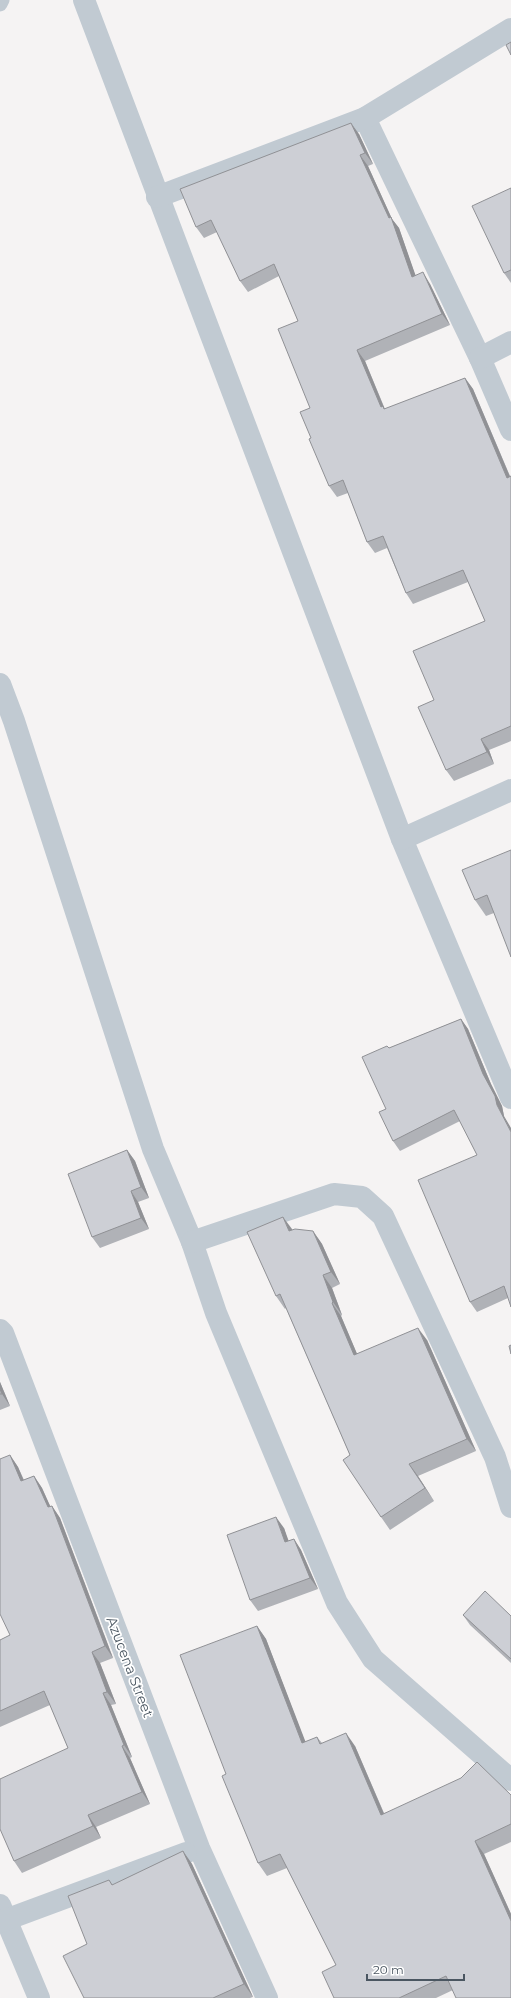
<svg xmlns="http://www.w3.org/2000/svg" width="511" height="1998" font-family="Montserrat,sans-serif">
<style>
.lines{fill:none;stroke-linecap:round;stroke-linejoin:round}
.service{stroke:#c1cad2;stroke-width:15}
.minor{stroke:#c1cad2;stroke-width:22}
.wall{fill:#b0b2b7}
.shaded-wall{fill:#909195}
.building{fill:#cdcfd5;stroke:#909195}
.labels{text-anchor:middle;stroke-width:3.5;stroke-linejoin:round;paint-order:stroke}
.street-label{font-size:14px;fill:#4a5661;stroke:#fff}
</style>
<rect width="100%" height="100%" fill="#f5f3f3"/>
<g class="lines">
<!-- service -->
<polyline class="service" points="0,4 2,0"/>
<!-- minor -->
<g class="minor">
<polyline points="84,0 402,839 511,1098"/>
<polyline points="365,118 480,358 511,430"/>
<polyline points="157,197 365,118 511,29"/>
<polyline points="480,358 511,342"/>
<polyline points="0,684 14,721 153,1149 192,1242 216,1313 337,1603 373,1659 511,1780"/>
<polyline points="402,839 511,790"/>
<polyline points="192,1242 334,1194 362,1197 383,1216 495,1457 511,1507"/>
<polyline points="0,1330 3,1333 199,1848 267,1998"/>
<polyline points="0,1905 39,1998"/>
<polyline points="0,1922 186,1853"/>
</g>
</g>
<!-- wall -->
<g class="wall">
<polygon points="359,134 373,164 368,166 392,219 399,228 415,275 430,284 450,325 365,361 385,409 465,378 473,389 510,476 511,476 511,741 489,750 494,764 454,781 446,770 434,700 485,621 468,582 413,604 406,593 387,548 375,553 367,542 348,493 337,497 329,486 311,438 310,408 298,321 279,276 248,292 240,281 217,232 204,238 196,227"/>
<polygon points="511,188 511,283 504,273"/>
<polygon points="511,850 494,913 486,916 475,900"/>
<polygon points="461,1019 468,1029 491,1084 502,1106 504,1116 508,1298 477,1312 470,1302 477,1155 460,1121 400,1151 393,1141 387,1046 389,1048"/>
<polygon points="127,1150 135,1161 149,1198 138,1202 149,1229 100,1248 92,1237"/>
<polygon points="313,1231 322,1244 340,1284 332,1288 342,1315 341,1316 357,1354 427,1340 476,1451 418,1476 434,1501 390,1530 381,1517 350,1455 286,1308 285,1309 276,1296"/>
<polygon points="0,1382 10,1406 0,1410"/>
<polygon points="10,1455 18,1467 24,1480 34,1476 42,1488 50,1506 52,1506 60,1518 113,1658 100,1663 116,1704 111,1705 132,1757 130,1758 150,1804 96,1827 101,1838 22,1873 14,1861 68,1748 50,1705 0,1727 0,1640 10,1635"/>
<polygon points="284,1528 288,1541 294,1539 301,1550 318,1589 258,1611 250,1600"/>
<polygon points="463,1615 511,1616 511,1663 470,1625"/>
<polygon points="257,1626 266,1639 305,1742 317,1737 322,1743 355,1746 384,1813 511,1795 511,1842 484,1854 511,1914 511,1998 453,1990 436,1998 334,1998 336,1965 287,1868 267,1876 258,1863 226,1774"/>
<polygon points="183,1851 192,1864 253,1997 250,1998 84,1998 87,1944 109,1880 113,1885"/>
</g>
<!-- shaded-wall -->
<g class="shaded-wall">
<polygon points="351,123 359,134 373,164 365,153"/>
<polygon points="360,155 368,166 392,219 399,228 420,288 412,277 389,218"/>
<polygon points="423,272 430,284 450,325 442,314"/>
<polygon points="357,350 365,361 385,410 381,407"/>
<polygon points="465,378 473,389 511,479 507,478"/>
<polygon points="481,739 489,750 494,764 487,752"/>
<polygon points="461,1019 468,1029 491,1084 502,1106 504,1116 511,1128 511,1132 497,1105 483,1074"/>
<polygon points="127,1150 135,1161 149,1198 141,1187"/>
<polygon points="131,1191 138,1202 149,1229 141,1218"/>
<polygon points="283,1217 292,1229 298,1244 289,1231"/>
<polygon points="313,1231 322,1244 340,1284 331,1272"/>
<polygon points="323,1275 332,1288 342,1315 333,1302"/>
<polygon points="332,1303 341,1316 363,1368 354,1355"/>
<polygon points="418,1328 427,1340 476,1451 467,1439"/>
<polygon points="0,1382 10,1406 2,1394 0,1389"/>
<polygon points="10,1455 18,1467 29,1493 21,1481"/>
<polygon points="409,1464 418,1476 434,1501 425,1488"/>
<polygon points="34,1476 42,1488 56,1519 48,1507"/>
<polygon points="52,1506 60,1518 113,1658 105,1646"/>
<polygon points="276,1517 284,1528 293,1553 285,1542"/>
<polygon points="294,1539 301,1550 318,1589 310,1578"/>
<polygon points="257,1626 266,1639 311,1756 302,1743"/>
<polygon points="92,1652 100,1663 116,1704 107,1692"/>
<polygon points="103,1693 111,1705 132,1757 124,1745"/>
<polygon points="346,1733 355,1746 390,1828 381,1815"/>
<polygon points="122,1746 130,1758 150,1804 142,1792"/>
<polygon points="88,1815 96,1827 101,1838 93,1826"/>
<polygon points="475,1841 484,1854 511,1914 511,1921"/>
<polygon points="183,1851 192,1864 253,1997 244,1984"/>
</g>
<!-- building -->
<g class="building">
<polygon points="511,42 511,55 506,45"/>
<polygon points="351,123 365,153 360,155 389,218 391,217 412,277 423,272 442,314 357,350 381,407 383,406 384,409 465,378 507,478 511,476 511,726 481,739 487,752 446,770 418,707 434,700 413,651 485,621 463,570 406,593 383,536 367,542 343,480 329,486 309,439 311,438 300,412 310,408 278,329 298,321 274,264 240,281 211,220 196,227 180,189"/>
<polygon points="511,188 511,270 504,273 472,206"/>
<polygon points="511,850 511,957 487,895 475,900 462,870"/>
<polygon points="461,1019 483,1074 495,1096 497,1105 511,1132 511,1307 504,1286 470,1302 418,1180 477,1155 454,1110 393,1141 379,1112 386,1109 362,1057 387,1046 389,1048"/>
<polygon points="127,1150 141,1187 131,1191 141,1218 92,1237 68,1174"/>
<polygon points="283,1217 289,1231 295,1229 313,1231 331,1272 323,1275 333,1302 332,1303 354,1355 418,1328 467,1439 409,1464 425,1488 381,1517 343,1460 350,1455 280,1294 276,1296 247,1232"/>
<polygon points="511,1345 511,1354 509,1346"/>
<polygon points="0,1389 2,1394 0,1394"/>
<polygon points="10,1455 21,1481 34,1476 48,1507 52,1506 105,1646 92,1652 107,1692 103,1693 124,1745 122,1746 142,1792 88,1815 93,1826 14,1861 0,1829 0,1779 68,1748 44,1691 0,1711 0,1640 10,1635 0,1614 0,1459"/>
<polygon points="276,1517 285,1542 294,1539 310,1578 250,1600 227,1535"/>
<polygon points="485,1591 511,1616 511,1659 463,1615"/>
<polygon points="257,1626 302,1743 317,1737 320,1744 346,1733 381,1815 461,1778 477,1762 511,1795 511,1824 475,1841 511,1921 511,1998 456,1998 446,1976 399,1998 334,1998 322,1972 336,1965 280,1854 258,1863 222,1776 226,1774 180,1655"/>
<polygon points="183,1851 244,1984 213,1998 84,1998 63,1956 87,1944 68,1896 109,1880 112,1885"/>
</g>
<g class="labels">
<!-- street labels -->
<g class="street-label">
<text transform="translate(130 1667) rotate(69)" y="5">Azucena Street</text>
</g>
</g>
<!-- scale -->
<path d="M367 1974v6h97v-6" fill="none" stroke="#4a5661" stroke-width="2"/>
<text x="373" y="1974" font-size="12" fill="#4a5661" stroke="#ffffff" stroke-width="3" paint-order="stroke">20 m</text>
</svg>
